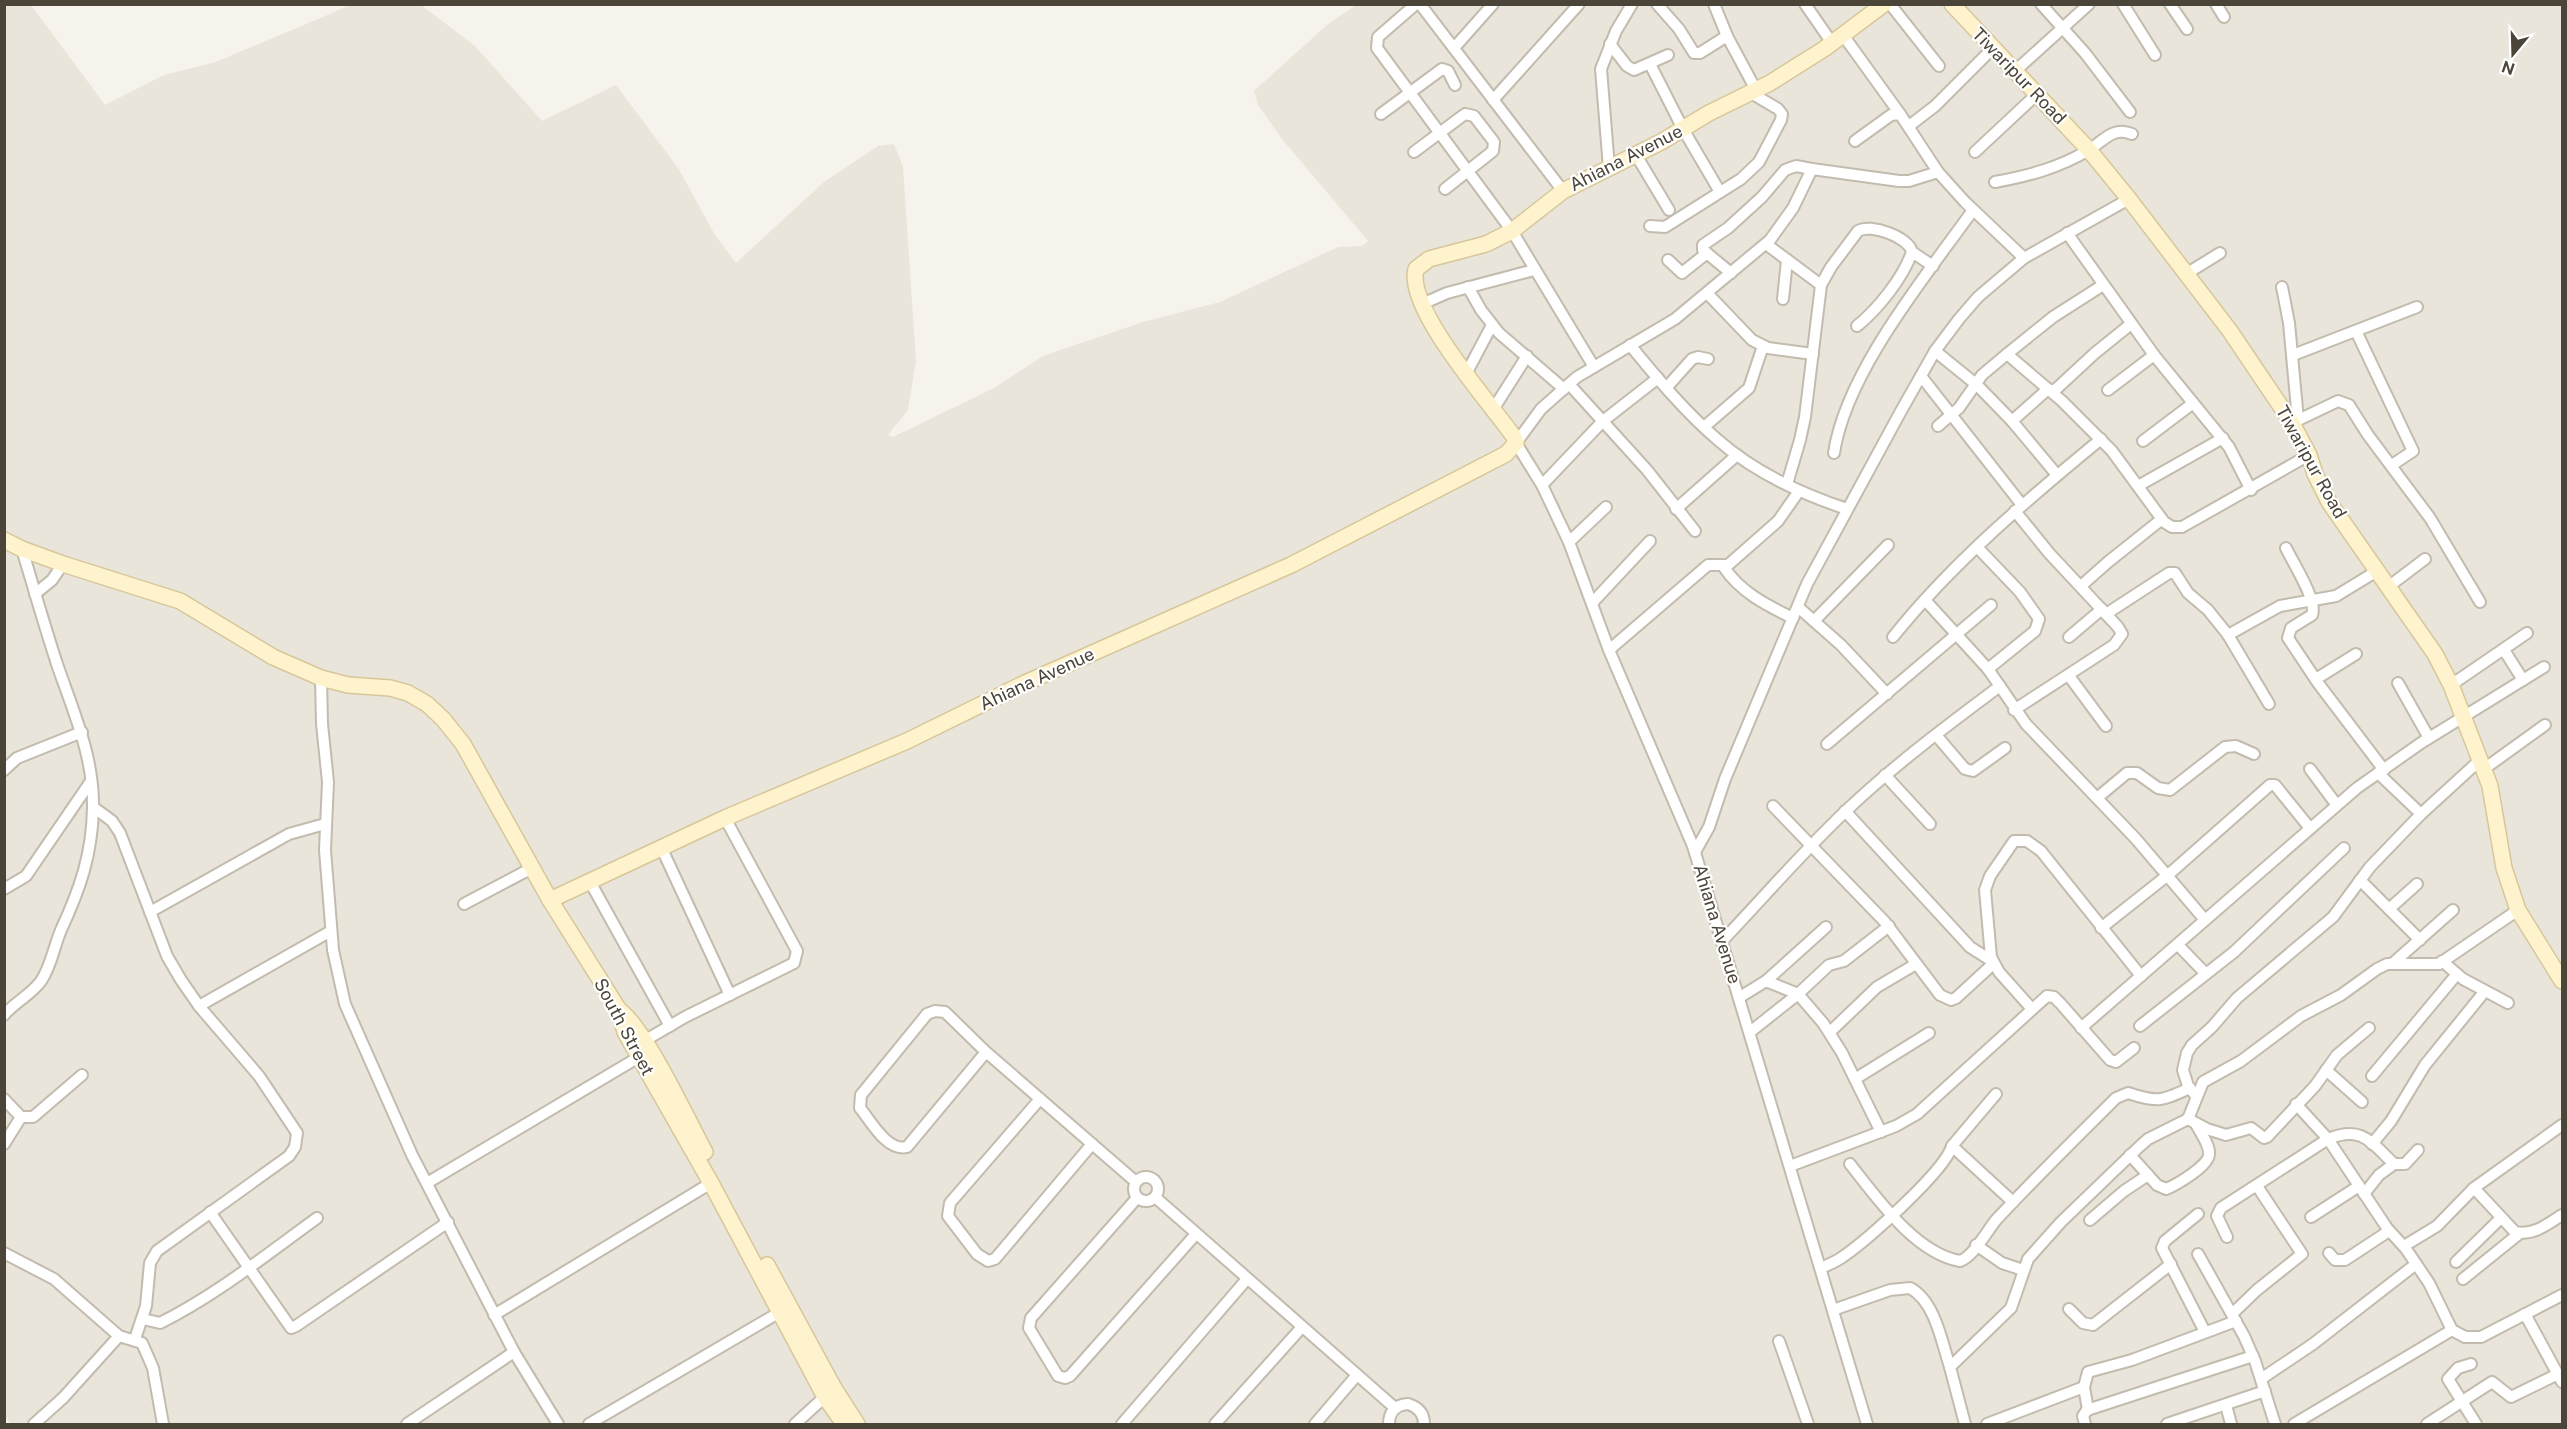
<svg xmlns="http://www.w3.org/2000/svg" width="2567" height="1429" font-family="'Public Sans',sans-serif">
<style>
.residential{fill:#eae5da}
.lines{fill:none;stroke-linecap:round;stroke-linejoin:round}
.street-casing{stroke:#c2bbae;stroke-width:14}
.secondary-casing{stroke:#d6c79b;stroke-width:18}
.street{stroke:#fff;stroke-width:10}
.secondary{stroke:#fff3cd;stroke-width:15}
.labels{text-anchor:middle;stroke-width:4.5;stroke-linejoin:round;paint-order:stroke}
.street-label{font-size:18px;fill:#4b4439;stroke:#fff}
</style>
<rect width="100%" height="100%" fill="#f6f3ec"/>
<!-- residential -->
<polygon class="residential" points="4,5 31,5 105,105 164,75 216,62 351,5 421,5 475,46 542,121 616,85 678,168 715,235 736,263 824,182 878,146 894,144 903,167 916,361 908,410 888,435 893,437 994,388 1043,356 1143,322 1220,302 1338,247 1362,246 1368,241 1282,139 1258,105 1254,91 1328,24 1356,5 2562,5 2562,1424 11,1424 4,1416"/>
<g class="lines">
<!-- street casing -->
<g class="street-casing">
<g id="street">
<polyline points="1416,4 1378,37 1377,48 1512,231 1594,367"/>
<polyline points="1420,4 1563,191"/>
<polyline points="1657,4 1679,29 1694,53 1700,53 1727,36"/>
<polyline points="1714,4 1727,36 1756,90"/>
<polyline points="1805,4 1832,43"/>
<polyline points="1890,4 1939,66"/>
<polyline points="2041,4 2085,53 2130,112"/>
<polyline points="2123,4 2155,55"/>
<polyline points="2170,4 2187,29"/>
<polyline points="2216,4 2224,17"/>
<polyline points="1843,35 1900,114"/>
<polyline points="1610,44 1627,66 1634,70 1668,55"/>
<polyline points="1454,48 1493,4"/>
<polyline points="1650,64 1683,129 1720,192"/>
<polyline points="2014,72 2089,4"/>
<polyline points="1493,100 1579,4"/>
<polyline points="1381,114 1442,69 1448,71 1455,85"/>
<polyline points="1909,126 1935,106 1992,49"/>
<polyline points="1855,141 1891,115 1900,114 1938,172"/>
<polyline points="1414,152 1465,114 1474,116 1494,142 1493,151 1445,189"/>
<polyline points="1975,152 2037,94"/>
<polyline points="1636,155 1669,210"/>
<polyline points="1609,168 1601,69 1616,31 1632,4"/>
<path d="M1995,182c33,-6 63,-14 92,-31 16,-9 25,-25 45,-17"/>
<polyline points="1650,226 1665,227 1741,179 1759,162 1781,120 1782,114 1778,109 1751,93"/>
<polyline points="2067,233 2154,355 2229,447 2251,490"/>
<polyline points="1766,244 1821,285"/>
<polyline points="1912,252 1933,266"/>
<polyline points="1668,260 1682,273 1707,253"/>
<polyline points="1731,273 1703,250 1703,245 1728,228 1762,197 1785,170 1796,166 1812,169"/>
<polyline points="2186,274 2220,253"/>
<polyline points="1468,287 1481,310 1499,333 1564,389"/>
<polyline points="2282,287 2289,323 2298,420"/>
<polyline points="1707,293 1752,340 1768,348 1813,354"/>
<polyline points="1783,299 1787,260"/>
<polyline points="1422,304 1447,293 1534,270"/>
<polyline points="2356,331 2413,451 2392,465"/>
<path d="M1630,345c27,33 56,68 88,95 36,32 84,54 129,69"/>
<polyline points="1935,351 1977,385 2012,421 2057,475"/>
<polyline points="2007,354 2062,401 2112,451 2164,522 2172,527 2182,527 2309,455"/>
<polyline points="2293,355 2417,307"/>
<polyline points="1466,374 1492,325"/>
<polyline points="1921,376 2022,505"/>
<polyline points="1569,384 1647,470 1695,531"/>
<polyline points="1667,387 1692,359 1698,357 1708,359"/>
<polyline points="2108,390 2154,355"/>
<polyline points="1494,408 1527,356"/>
<polyline points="2012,421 2048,389 2054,391 2095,353 2131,324"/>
<polyline points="2292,423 2338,401 2349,405 2368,435 2430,518 2480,602"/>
<polyline points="1938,426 1959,408 1982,375 2007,354 2053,317 2103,285"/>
<polyline points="1704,427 1749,388 1763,346"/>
<polyline points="2143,441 2192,404"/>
<path d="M1834,453c12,-81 92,-177 139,-243"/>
<path d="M1787,484l13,-44 5,-23 16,-132 10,-18 27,-36c12,-8 51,6 54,21 -9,26 -34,57 -55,74"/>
<polyline points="1542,485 1603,421 1658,378"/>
<polyline points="2138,486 2223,438"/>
<polyline points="1676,509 1737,455"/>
<polyline points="1569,542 1606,507"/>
<polyline points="1977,547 2020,592 2039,619 2035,631 1988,669"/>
<path d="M2286,548c7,15 32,53 26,67l-21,13 -3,10 30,45 66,87"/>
<path d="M1723,566c17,26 43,39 70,52"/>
<polyline points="2081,586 2108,562 2162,519"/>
<polyline points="2388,587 2425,559"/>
<polyline points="35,594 52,580 63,564"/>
<polyline points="1925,600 1988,669 2026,724 2136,839 2205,920"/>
<polyline points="1593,602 1650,541"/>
<polyline points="1798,607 1841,645 1887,694"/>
<polyline points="2106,614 2169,573 2175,573 2188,593 2208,610 2228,635 2269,704"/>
<polyline points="1814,621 1888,545"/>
<polyline points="2228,635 2280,606 2336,596 2377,571"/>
<path d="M1893,637c60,-75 134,-137 208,-198"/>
<polyline points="2069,637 2102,609"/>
<polyline points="1609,650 1708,565 1728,565 1778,521 1799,491"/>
<polyline points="2504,650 2523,680"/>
<polyline points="2069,676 2106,726"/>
<polyline points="321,678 322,724 328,782 325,850 333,950 345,1004 412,1155 514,1352 558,1424"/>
<polyline points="2316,679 2356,654"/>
<polyline points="2398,683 2429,738"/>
<polyline points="2451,685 2527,633"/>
<polyline points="2014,710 2114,645 2122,634 2118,627 2049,553 2015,511"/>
<polyline points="1936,735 1965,769 1973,771 2005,748"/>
<polyline points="1827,744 1991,605"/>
<polyline points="2310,769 2336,804"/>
<polyline points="2484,769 2545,725"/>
<polyline points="4,770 17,758 82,732"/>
<polyline points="2378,773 2421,814"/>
<polyline points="1885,775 1930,824"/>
<polyline points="2097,798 2127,773 2137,773 2158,788 2170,790 2225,747 2236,746 2254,754"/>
<polyline points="1773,806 1885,922 1940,995 1951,1000 1956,998 1993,964"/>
<polyline points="93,807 112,821 120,833 167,956 181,980 199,1006 259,1076 297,1133 295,1147 289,1156 157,1251 150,1263 146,1306 135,1339"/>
<polyline points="1845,811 1970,947 1992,961"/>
<polyline points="661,847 730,995"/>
<polyline points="1695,852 1709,827 1725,779 1807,584 1901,411 1935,351 1959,319 1978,297 2024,258"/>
<polyline points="589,880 670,1026"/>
<polyline points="2360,880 2420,940"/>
<polyline points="4,889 26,876 91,781"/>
<polyline points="464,904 532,868"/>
<polyline points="2389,909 2417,884"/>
<polyline points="150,912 289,834 325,824"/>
<polyline points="2101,928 2168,875 2270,785 2275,785 2309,827"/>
<path d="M1723,940c42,-44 82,-91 127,-133 47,-44 99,-83 150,-121"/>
<polyline points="2178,945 2206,974"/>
<polyline points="2442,961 2463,979 2508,1003"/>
<polyline points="2392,964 2453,910"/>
<polyline points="1766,981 1798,994 1823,1023 1842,1053 1881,1132"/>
<polyline points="1740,997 1766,981 1826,927"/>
<polyline points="199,1006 331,931"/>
<polyline points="2032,1009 1999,972 1991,957 1985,890 1990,876 2014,841 2027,841 2041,851 2141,976"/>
<path d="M4,1015c11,-13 28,-21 37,-34 10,-14 13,-35 20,-51 19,-41 31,-75 32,-122 1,-50 -19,-95 -35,-141 -13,-39 -24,-78 -36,-118"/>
<polyline points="2140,1026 2234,952 2344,848"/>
<polyline points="2081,1028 2357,788 2421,743 2544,667"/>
<polyline points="1750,1032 1798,994 1829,965 1844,961 1889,926"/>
<polyline points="1830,1032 1877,987 1916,964"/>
<polyline points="644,1041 685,1017 794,963 797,951 725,818"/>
<path d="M986,1052l-79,95c-20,5 -36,-26 -47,-39l1,-13 66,-81 8,-3 10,1 41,40 150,130"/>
<polyline points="2326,1070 2362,1102"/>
<polyline points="2372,1076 2457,974"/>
<polyline points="1855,1079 1929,1033"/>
<polyline points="2196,1096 2188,1086 2183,1070 2187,1053 2192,1045 2212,1027 2237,998 2333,917 2370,867 2421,814 2480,760"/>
<polyline points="4,1099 21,1117 4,1144"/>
<polyline points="1040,1099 950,1203 948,1216 977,1254 988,1261 995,1259 1092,1144"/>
<path d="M2296,1104l32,35c34,-14 43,3 66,25h11l13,-14"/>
<polyline points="21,1117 33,1117 82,1075"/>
<polyline points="2188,1119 2207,1129 2226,1135 2251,1128 2264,1138 2267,1137 2315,1086 2337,1055 2369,1028"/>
<path d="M2562,1125l-88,63 41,44c18,4 33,-8 47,-17"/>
<polyline points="2372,1144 2391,1121 2425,1065 2485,991"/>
<polyline points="1952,1146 2013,1202"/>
<path d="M2130,1155l27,30 9,4c10,-4 43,-23 43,-35 1,-9 -9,-22 -13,-30"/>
<path d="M1850,1164c27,34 65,89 110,97 13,-4 27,-30 36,-41 39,-42 80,-82 120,-122l12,-5c30,10 33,8 62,-5"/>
<polyline points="1790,1166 1896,1126 1917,1114 2047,996 2054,997 2061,1004 2110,1060 2116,1062 2134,1048"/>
<circle cx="1146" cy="1189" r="12"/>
<polyline points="427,1183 639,1057"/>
<polyline points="2364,1194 2379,1175 2394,1164"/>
<polyline points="1155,1197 1395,1408"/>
<polyline points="1137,1198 1031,1318 1029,1328 1058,1376 1065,1378 1070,1376 1196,1234"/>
<polyline points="210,1212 291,1328 296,1326 448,1222"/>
<polyline points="2198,1214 2165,1241 2162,1248 2205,1332"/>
<polyline points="2311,1217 2359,1186"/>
<polyline points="2090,1220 2124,1191 2148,1175"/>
<polyline points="2227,1237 2217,1216 2221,1208 2328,1139 2387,1228 2406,1249 2429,1283 2452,1330"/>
<polyline points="1976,1245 2002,1263 2023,1270"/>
<polyline points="2404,1246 2437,1226 2474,1188"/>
<polyline points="4,1253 54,1279 119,1336 142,1343 153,1368 163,1424"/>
<polyline points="2329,1253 2335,1260 2345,1260 2389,1231"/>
<polyline points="2198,1254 2244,1336 2255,1361 2275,1424"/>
<polyline points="2456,1262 2501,1218"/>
<path d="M1821,1268c7,-3 14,-6 20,-10 24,-16 104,-87 111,-112l44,-52"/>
<polyline points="2463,1279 2520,1233"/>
<polyline points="2069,1309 2083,1323 2093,1325 2171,1264"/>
<path d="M1833,1310l57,-20 20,-2c25,13 32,55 40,79"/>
<polyline points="2232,1314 2257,1290 2302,1254 2257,1186"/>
<polyline points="2525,1314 2562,1382"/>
<polyline points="494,1315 711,1183"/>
<path d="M143,1319l17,4c56,-28 106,-68 157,-105"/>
<polyline points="1779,1341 1808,1424"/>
<polyline points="2471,1364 2458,1368 2448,1379 2476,1424"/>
<polyline points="2261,1379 2313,1344 2416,1264"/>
<polyline points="2226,1405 2231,1424"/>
<polyline points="2088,1410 2084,1387 2088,1372 2132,1360 2236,1321"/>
<polyline points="34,1424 63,1398 119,1336"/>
<polyline points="407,1424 514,1352"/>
<polyline points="589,1424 780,1312"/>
<polyline points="795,1424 830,1392"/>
<polyline points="1122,1424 1247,1279"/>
<polyline points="1215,1424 1302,1327"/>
<polyline points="1315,1424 1357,1375"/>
<path d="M1389,1424c0,-12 6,-19 19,-20 10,3 16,9 16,20"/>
<polyline points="1867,1424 1693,846 1609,650 1569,542 1542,485 1516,443 1541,409 1577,377 1675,319 1770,240 1793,208 1812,169 1899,181 1909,181 1938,172 1965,202 2024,258 2129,199"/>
<polyline points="1965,1424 1950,1367 2011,1308 2028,1259 2061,1222 2140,1146 2148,1139 2188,1119 2203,1082 2241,1061 2301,1016 2341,995 2377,969 2387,964 2439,964 2518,910"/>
<polyline points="1987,1424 2084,1387"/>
<polyline points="2085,1424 2083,1416 2087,1410 2253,1356"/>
<polyline points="2167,1424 2265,1391"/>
<polyline points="2294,1424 2452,1330 2465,1337 2481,1337 2562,1295"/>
<polyline points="2427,1424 2492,1382 2511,1397 2558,1374"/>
</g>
</g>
<!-- secondary casing -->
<g class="secondary-casing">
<g id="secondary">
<polyline points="1952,4 2089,150 2129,199 2230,331 2292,423 2309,455 2315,474 2329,502 2435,654 2451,685 2490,786 2504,868 2518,910 2562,981"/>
<polyline points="4,540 22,549 63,564 180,601 273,657 321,678 348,685 390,688 408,693 427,704 443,719 463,744 550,900 619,1010 625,1032 711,1183 825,1397 844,1424"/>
<path d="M550,900l175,-82 182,-77 118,-58 266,-118 215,-111 10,-11 -2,-6c-23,-33 -109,-129 -98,-168l13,-10 57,-15 26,-13 51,-40 98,-49 48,-29 61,-30 54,-34 60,-45"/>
<path d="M619,1010c25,16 69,111 86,142"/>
<polyline points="767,1265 834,1388 857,1424"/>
</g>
</g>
<!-- street -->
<use href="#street" class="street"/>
<!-- secondary -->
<use href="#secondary" class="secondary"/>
</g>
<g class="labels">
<!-- street labels -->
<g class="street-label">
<text transform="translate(2019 76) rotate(46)" y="6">Tiwaripur Road</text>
<text transform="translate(1626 158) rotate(-27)" y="6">Ahiana Avenue</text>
<text transform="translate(2311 462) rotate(61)" y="6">Tiwaripur Road</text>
<text transform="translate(1037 679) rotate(-25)" y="6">Ahiana Avenue</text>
<text transform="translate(1717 924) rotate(73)" y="6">Ahiana Avenue</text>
<text transform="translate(624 1027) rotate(62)" y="6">South Street</text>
</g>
</g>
<!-- border -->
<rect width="2567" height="1429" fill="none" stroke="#4b4439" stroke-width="12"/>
<!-- north arrow -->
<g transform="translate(2513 54) rotate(199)" stroke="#ffffff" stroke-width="4.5" paint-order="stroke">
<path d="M0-4.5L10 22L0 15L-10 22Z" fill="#4b4439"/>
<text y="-9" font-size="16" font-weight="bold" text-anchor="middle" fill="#4b4439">N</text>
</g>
</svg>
